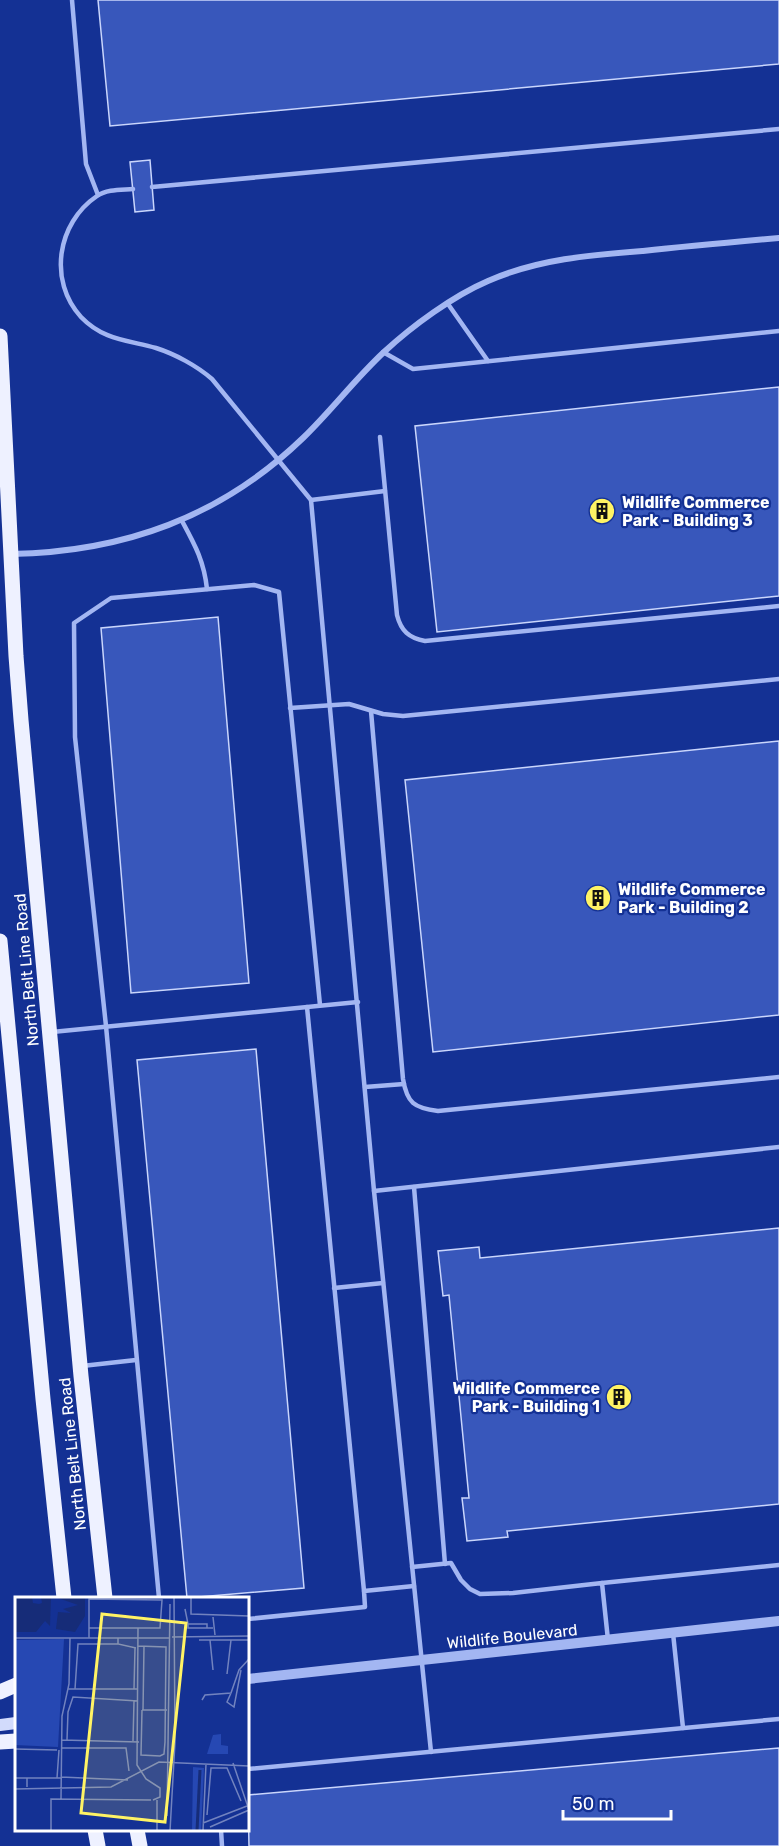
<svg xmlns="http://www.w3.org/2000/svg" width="779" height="1846" font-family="Rubik,sans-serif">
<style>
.building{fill:#3857bb;stroke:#cad6fc;stroke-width:1.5}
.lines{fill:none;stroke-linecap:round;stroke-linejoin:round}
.service{stroke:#a3b6f2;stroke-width:4.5}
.minor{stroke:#a3b6f2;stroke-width:6}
.tertiary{stroke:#a3b6f2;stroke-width:10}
.secondary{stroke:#d2dbfc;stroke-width:12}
.primary{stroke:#eef1ff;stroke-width:15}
.labels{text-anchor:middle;stroke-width:4.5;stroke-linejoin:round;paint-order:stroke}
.poi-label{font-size:16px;font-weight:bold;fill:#fff;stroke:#143194;text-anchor:start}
.street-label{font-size:16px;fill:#fff;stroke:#143194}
.inset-river{fill:none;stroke:#162c78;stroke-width:3}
.inset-road{fill:none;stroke:#7283bf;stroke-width:1.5}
.view{fill:#fff364;fill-opacity:0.15;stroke:#fff364;stroke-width:3}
.inset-edge{fill:none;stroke:#fff;stroke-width:3}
</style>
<rect width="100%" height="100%" fill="#143194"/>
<!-- building -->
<g class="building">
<polygon points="98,0 779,0 779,64 110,126"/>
<polygon points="150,160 154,210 135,212 130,162"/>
<polygon points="779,387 779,596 437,632 415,426"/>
<polygon points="218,617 249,983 131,993 101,628"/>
<polygon points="779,741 779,1015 433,1052 405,780"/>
<polygon points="256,1049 304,1588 187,1598 137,1060"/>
<polygon points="779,1228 779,1504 507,1531 508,1537 467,1541 462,1498 469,1498 449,1295 443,1296 438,1251 479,1247 480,1258"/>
<polygon points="779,1748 779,1846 249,1846 248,1795"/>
</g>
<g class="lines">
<!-- service -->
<g class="service">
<polyline points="72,0 86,164 98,195"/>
<polyline points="152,187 779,129"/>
<path d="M133,189c-11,1 -26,0 -36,7 -40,27 -49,85 -16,121 22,23 46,23 75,31 19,6 41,18 56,31l99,121 63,691 57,561"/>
<polyline points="448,304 488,361"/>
<polyline points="383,352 413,369 779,331"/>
<path d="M380,437l17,178c4,16 12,23 28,26l354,-35"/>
<polyline points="311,500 385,491"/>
<path d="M182,521c13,24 22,40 25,68"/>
<polyline points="290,708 349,704 383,714 403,716 779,679"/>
<path d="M371,711l32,368c4,24 11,29 35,32l341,-34"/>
<polyline points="307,1007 364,1591"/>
<polyline points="52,1032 358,1002"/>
<polyline points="365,1087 404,1084"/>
<polyline points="414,1187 445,1564"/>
<polyline points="374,1191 779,1147"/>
<polyline points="334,1288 383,1283"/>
<polyline points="82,1366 136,1360"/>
<polyline points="412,1567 451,1563 461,1580 470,1589 480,1594 513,1593 602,1583 608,1640"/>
<polyline points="602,1583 779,1565"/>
<polyline points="159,1598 106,1026 75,737 74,623 111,598 254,585 279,592 320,1005"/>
<polyline points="248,1619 365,1607 364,1591 414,1586"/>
<polyline points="673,1633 683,1728"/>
<polyline points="248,1769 779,1719"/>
<polyline points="221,1830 222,1846"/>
</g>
<!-- minor -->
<path class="minor" d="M11,554c113,-2 210,-37 292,-116 28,-27 52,-59 81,-86 28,-26 69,-56 104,-71 50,-22 103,-26 155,-30 46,-5 91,-9 136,-13"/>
<!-- tertiary -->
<polyline class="tertiary" points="248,1679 779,1621"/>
<!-- secondary -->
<polyline class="secondary" points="0,1725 16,1723"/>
<!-- primary -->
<g class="primary">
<polyline points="0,336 16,656 21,720 81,1376 105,1598"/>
<polyline points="0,941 43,1399 64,1598"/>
<polyline points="0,1692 16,1685"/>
<polyline points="0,1742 16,1741"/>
<polyline points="95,1830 98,1846"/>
<polyline points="137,1830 140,1846"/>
</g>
</g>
<!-- icons -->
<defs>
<g id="building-disc" transform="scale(1.35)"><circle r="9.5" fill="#fff364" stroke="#143194"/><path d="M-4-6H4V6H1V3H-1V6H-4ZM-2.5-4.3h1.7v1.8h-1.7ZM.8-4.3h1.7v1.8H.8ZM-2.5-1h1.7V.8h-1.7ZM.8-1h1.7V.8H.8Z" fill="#111"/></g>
</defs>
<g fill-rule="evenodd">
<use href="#building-disc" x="602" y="511"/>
<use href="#building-disc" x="598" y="898"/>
<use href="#building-disc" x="619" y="1397"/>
</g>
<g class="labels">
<!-- poi labels -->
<g class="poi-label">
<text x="622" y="508">Wildlife Commerce<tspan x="622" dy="18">Park - Building 3</tspan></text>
<text x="618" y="895">Wildlife Commerce<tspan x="618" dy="18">Park - Building 2</tspan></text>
<text x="600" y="1394" text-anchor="end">Wildlife Commerce<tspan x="600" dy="18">Park - Building 1</tspan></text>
</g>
<!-- street labels -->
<g class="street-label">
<text transform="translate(26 970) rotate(-95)" y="6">North Belt Line Road</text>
<text transform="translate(72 1454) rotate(-96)" y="6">North Belt Line Road</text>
<text transform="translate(512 1636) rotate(-6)" y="6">Wildlife Boulevard</text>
</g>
</g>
<!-- overview -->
<g transform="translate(15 1597)">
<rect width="234" height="234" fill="#143194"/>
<path d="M49,42l-6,108 -43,-2v-105zM206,137v11l7,1v8h-21l6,-19zM178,170l11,1 -3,63h-9z" fill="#2648b3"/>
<path d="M0,0h17l1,6 6,1 3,-1 -1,-6h10l-1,29 -5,-5 -9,11h-21zM40,0h30v19l-10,16 -19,-3 2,-17 13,1 -8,-4 15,-4z" fill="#162c78"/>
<path class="inset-river" d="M182,234l3,-61"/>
<path class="inset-road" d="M176,0v17l58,2M170,12l3,15h19v4h6M198,20l2,18M173,27v4h19M123,31l-1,137 9,14 14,9v9l-7,3M157,40l77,-1M0,41h155M74,41v-39l73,1 -2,28h-71M103,41v6l18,4M184,43h50M195,43l3,30M123,49l28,1 -1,95 -1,12 -4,2 -19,-1 1,-45M212,77l4,-34M53,92h7l3,-45h40M60,92h63M119,92l1,-41M216,96l-4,9 7,5 7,-37M187,103l3,-5 26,-2 8,-23 10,-11M127,113h25M128,113l1,-64M47,143l77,2M52,143l1,-28 5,-15 65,4M118,144l1,-40M47,151h64l3,23M0,152l42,1M46,180l67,3M0,181h12v9M12,181h34M42,181l2,-28M0,192l96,-2 48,-25 90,4M46,202l1,-83 7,-32 1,-46M142,203v31M192,218l4,-47h16l14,33M152,219l3,-212M188,226l44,-17M195,230l39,-17 -16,-47M36,234v-32l100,1M155,234l5,-89 -1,-145M188,234l3,-67"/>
<path class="view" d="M87,17l84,9 -21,199 -84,-9z"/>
<rect width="234" height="234" class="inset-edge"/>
</g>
<!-- scale -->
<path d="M563 1810v9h108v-9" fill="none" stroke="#ffffff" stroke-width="3"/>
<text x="572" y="1810" font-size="18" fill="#ffffff" stroke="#143194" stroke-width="4.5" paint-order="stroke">50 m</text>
</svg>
